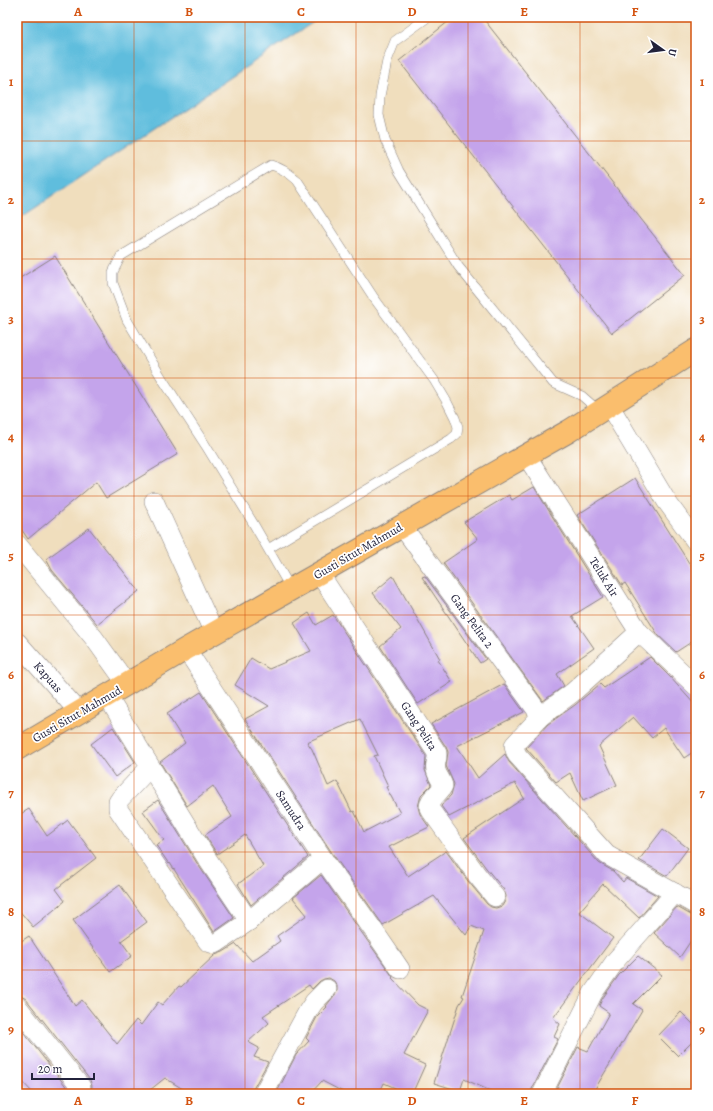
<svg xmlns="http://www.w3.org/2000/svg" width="713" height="1111" font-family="Alegreya,serif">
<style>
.water{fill:#5fbddd;stroke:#40708c}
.building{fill:#c4a4eb;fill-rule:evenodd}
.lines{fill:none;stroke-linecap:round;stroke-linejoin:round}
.lane-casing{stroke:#89807c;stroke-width:10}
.street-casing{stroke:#89807c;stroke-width:20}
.highway-casing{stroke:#89807c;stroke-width:24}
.lane{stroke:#fff;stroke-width:9}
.street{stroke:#fff;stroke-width:19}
.highway{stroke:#fabe6d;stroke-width:22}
.grid{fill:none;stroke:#d45411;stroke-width:1;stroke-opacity:0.55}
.labels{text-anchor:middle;stroke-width:3.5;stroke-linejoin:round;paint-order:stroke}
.street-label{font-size:12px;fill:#22223b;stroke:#fff}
.neatline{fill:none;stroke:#d45411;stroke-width:1.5}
.grid-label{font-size:13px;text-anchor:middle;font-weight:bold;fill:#d45411}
</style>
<rect width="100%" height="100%" fill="#fff"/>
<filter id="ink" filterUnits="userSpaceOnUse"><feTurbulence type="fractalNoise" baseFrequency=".025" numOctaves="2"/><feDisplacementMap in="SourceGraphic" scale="8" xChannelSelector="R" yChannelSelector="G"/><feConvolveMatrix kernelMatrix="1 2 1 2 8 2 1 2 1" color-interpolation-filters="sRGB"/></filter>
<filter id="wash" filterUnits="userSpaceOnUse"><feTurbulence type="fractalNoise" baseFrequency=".012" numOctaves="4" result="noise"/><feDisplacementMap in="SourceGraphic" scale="16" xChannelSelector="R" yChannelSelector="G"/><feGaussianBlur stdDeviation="0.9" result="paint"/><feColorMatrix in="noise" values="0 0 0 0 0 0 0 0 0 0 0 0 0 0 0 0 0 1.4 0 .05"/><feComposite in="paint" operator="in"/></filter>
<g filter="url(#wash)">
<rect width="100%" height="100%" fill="#f0debd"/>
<!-- water -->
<polygon class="water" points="17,17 321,17 17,220"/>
<g id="blocks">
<!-- building -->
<g class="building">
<polygon points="454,17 482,17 685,275 612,333 399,61"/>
<polygon points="55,256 178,454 106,498 96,482 28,539 17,523 17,280"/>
<polygon points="635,478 696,574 696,639 676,652 658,635 625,583 622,585 577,515"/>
<polygon points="534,487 603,597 572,616 594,648 557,674 564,686 543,701 443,563 478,539 464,522 509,495 512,500"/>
<polygon points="89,528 139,591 97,624 52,570 46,559"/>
<polygon points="393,576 440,659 438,660 452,682 418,704 380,646 401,629 373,593"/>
<polygon points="425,576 486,659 480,663 422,577"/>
<path d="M309,613l7,12 17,-10 93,141 -1,14 6,15 -10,10 -3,12 2,7 9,13 -40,20 19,29 38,-25 22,30 19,23 4,3 5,1 6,-2 3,-5 1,-5 -2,-6 -18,-22 -22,-30 60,-40 -9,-15 -66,34 -8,-11 10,-11 3,-11 -8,-18 2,-14 -2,-5 -15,-23 73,-40 20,28 -67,34 21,32 27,-24 4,8 90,101 14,8 10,11 3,-4 32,18 -19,22 -36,-34 -24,28 34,26 -60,80 7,6 -6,13 4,2 -26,50 -1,5h-34l-33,-15 -4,12 -26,-8 25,-78 5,-8 -2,-1 22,-65 -13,-5 -5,9 -32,-39 -51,29 -51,-72 -87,-134 24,-13 -34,-21 16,-27 18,11 42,-18 -17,-28zM360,719l18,36 -4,1 14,30 -2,1 14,26 -36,19 -10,-21 -2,1 -15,-31 -9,5 -16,-37 -5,-7z"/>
<polygon points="650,657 670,677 696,706 696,750 684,758 664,728 652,738 633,717 599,746 617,785 583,801 570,773 556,782 526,748 548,724 575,705 600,684 604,688"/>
<polygon points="201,692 308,857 251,905 238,884 263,866 245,835 217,854 205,835 232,817 213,786 187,806 160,762 185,743 167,714"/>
<polygon points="113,727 135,762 115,777 91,744"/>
<polygon points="158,800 197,863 234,918 214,932 170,863 169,864 156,845 164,840 143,811"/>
<polygon points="29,809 47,836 68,820 96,858 56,889 65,901 33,927 17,908 17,816"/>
<polygon points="663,829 688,848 667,876 639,860"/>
<polygon points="321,875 393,977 392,978 418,1005 428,1010 404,1055 425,1065 412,1094 409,1094 384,1083 379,1094 347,1094 322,1081 310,1094 276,1094 296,1055 309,1041 306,1038 317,1017 327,1007 326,1006 337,992 337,986 334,981 329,978 324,979 320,981 312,989 309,985 263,1016 269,1023 248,1042 259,1048 254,1057 268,1062 253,1089 252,1094 191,1094 165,1078 145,1094 89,1094 91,1091 92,1086 90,1080 26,999 21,996 17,995 17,944 29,936 75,1006 82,1000 117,1044 136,1020 141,1025 158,1002 162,1005 179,986 181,987 215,955 223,952 236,944 252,961 280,941 277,936 307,915 293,898"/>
<polygon points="120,885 147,922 121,941 132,956 110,972 73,920"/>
<polygon points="677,907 691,915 696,916 696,933 680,957 654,933"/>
<polygon points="638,956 662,975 633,1004 642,1010 592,1094 554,1094 578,1047 588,1051 609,1013 599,1006 602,999 619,975"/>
<polygon points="681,1012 696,1027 696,1038 678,1056 658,1036"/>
<polygon points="17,1024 72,1094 73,1094 34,1094 17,1076"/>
</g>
</g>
</g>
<g filter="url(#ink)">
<use href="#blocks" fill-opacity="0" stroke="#89807c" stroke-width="1"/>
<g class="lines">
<!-- lane casing -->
<g class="lane-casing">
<g id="lane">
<polyline points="428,17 395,41 387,61 380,96 379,115 385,140 399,171 458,266 553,383 582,396 599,411"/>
<path d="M268,549l183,-110 6,-5 1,-7 -3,-9 -8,-16 -13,-22 -60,-82 -77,-118c-8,-7 -15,-12 -26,-15l-150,91 -8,16v11l14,37 36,60 43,66 47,77 38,66"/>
</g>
</g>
<!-- street casing -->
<g class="street-casing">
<g id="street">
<polyline points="609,405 667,502 696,542"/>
<polyline points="526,455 639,632 696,686"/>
<polyline points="154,501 214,633"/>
<polyline points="402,526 541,716"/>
<polyline points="17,544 94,638 127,684"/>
<path d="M319,573l118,180c1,7 -3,11 -1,17 1,6 6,10 7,16 -4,9 -14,11 -14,22l48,67 18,22"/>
<polyline points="639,632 572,693 541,716 514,745 515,750 517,755 607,855 696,905"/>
<polyline points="17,642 79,712"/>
<polyline points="186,649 323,859 374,931 400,969"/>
<polyline points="107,696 206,857 249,921"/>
<polyline points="150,767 120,799 118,802 118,809 208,942 214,944 217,943 249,921 323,859"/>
<polyline points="17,1006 81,1087"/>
<polyline points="263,1094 308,1011 314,1002 327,989"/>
<polyline points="542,1094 593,993 616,960 675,893"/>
</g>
</g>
<!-- highway casing -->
<g class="highway-casing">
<polyline id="highway" points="17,749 186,649 569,431 696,350"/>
</g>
<!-- lane -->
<use href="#lane" class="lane"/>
<!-- street -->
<use href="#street" class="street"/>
<!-- highway -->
<use href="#highway" class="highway"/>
</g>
</g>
<!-- grid -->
<path class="grid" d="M134,17v1077M245,17v1077M356,17v1077M468,17v1077M580,17v1077M17,141h679M17,259h679M17,378h679M17,496h679M17,615h679M17,733h679M17,852h679M17,970h679"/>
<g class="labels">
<!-- street labels -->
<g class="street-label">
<text transform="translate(358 551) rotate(-30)" y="4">Gusti Situt Mahmud</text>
<text transform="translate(604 577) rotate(58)" y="4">Teluk Air</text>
<text transform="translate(472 621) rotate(54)" y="4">Gang Pelita 2</text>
<text transform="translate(48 677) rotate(49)" y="4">Kapuas</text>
<text transform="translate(77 714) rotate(-30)" y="4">Gusti Situt Mahmud</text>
<text transform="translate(419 726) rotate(57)" y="4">Gang Pelita</text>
<text transform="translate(291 810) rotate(57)" y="4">Samudra</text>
</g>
</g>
<!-- margin -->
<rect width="713" height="1111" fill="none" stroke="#fff" stroke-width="44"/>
<!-- north arrow -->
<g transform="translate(663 50) rotate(104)" stroke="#ffffff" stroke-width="3" paint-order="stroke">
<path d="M0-3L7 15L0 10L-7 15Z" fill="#22223b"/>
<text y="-6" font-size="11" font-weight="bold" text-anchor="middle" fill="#22223b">U</text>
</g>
<!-- scale -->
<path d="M32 1073v6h62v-6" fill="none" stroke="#22223b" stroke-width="2"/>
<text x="38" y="1073" font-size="12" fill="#22223b" stroke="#ffffff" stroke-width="3" paint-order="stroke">20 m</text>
<rect x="22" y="22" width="669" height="1067" class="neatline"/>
<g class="grid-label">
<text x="78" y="16">A</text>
<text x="189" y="16">B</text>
<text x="301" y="16">C</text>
<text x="412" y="16">D</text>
<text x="524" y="16">E</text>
<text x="635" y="16">F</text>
<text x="11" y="86">1</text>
<text x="702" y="86">1</text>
<text x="11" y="204">2</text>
<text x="702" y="204">2</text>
<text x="11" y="323">3</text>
<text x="702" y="323">3</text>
<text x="11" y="441">4</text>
<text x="702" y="441">4</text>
<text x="11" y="560">5</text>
<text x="702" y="560">5</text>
<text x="11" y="679">6</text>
<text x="702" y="679">6</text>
<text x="11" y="797">7</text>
<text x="702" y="797">7</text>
<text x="11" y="916">8</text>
<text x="702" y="916">8</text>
<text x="11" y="1034">9</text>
<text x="702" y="1034">9</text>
<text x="78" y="1105">A</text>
<text x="189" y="1105">B</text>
<text x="301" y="1105">C</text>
<text x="412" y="1105">D</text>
<text x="524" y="1105">E</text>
<text x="635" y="1105">F</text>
</g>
</svg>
